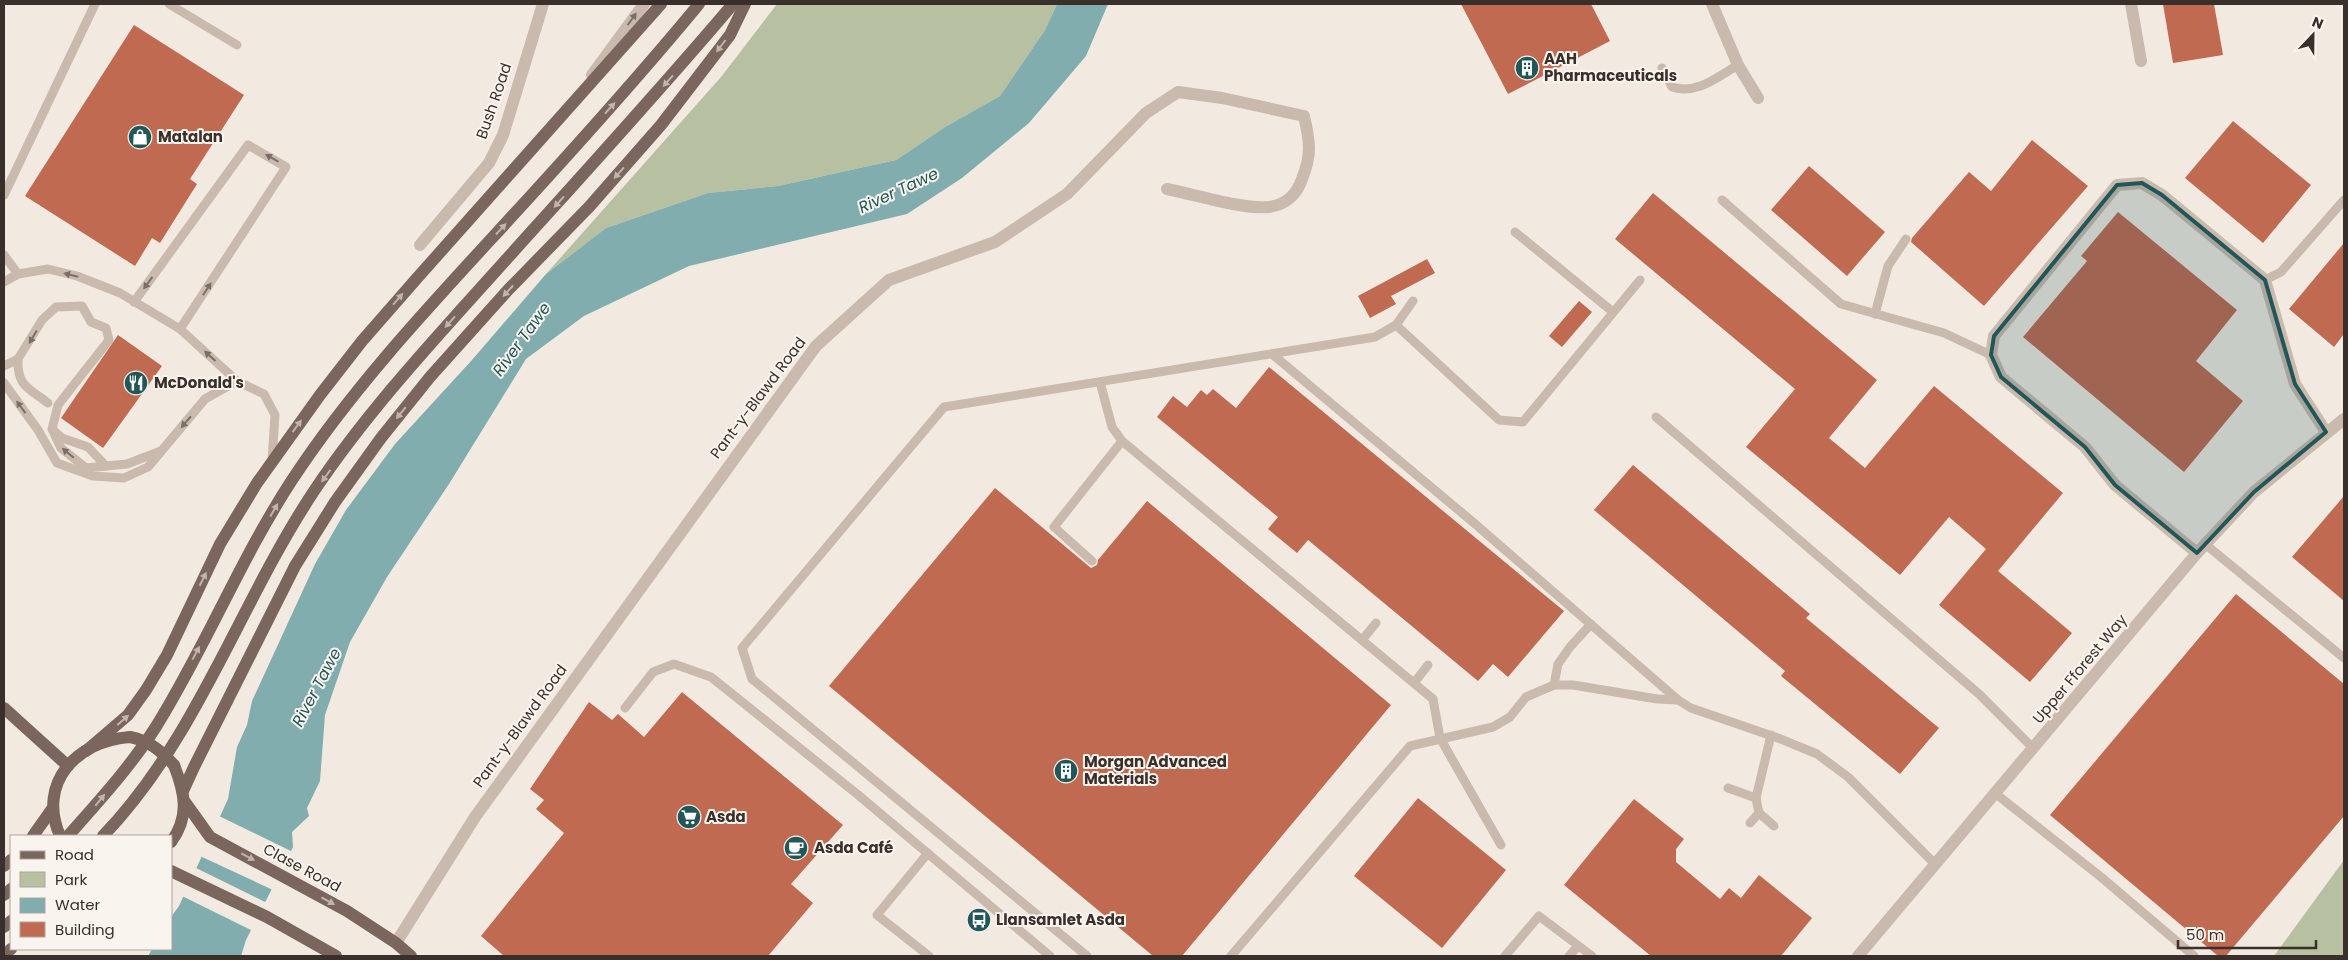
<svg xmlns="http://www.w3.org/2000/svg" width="2348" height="960" font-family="Poppins,sans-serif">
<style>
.green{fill:#b7c1a1}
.water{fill:#81adae}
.pier{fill:#f2eae1}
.building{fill:#c06a51}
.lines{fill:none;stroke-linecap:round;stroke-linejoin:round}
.lane{stroke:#cabaad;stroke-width:9}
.street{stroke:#cabaad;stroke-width:12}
.primary{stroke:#7a665d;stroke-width:12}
.primary-bridge{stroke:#7a665d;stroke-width:12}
.oneway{fill:#7a6e66}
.oneway2{fill:#c0b4ad}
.marked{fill:#225759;fill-opacity:0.2;stroke:#225759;stroke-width:4;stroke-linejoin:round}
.labels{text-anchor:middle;stroke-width:4;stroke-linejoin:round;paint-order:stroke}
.poi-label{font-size:15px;font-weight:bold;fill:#392f2b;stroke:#faf4ee;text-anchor:start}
.street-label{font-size:15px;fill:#392f2b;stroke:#faf4ee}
.water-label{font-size:16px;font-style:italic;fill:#225759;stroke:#faf4ee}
</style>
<rect width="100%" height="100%" fill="#f2eae1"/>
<!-- green -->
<g class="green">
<polygon points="777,4 1057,4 1045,30 1000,96 945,127 896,160 778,186 708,193 606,228 546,274 721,77"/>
<polygon points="2344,860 2344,956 2274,956"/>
</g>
<!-- water -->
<polygon class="water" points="1057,4 1108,4 1086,56 1029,123 962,178 907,214 689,266 584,316 526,359 449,484 387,577 350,642 325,715 320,781 307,808 309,816 292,832 293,847 246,940 241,956 148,956 152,949 171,949 171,917 179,906 228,799 237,747 247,725 252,701 315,564 346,510 395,444 472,360 546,274 606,228 708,193 778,186 896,160 945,127 1000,96 1045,30"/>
<!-- pier -->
<g class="pier">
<polygon points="219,816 293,852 273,890 200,856"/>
<polygon points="196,868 267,903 253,931 182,896"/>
</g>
<!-- building -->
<g class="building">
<polygon points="1461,4 1591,4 1610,41 1508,94"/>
<polygon points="2163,4 2214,4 2223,55 2173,63"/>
<polygon points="134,25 244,95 190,179 197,184 160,243 152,238 135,266 25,196"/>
<polygon points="2233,121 2311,185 2263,243 2185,178"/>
<polygon points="2032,140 2088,186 1984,306 1911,242 1912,238 1969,172 1991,191"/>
<polygon points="1809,166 1885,232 1847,276 1771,210"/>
<polygon points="1653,193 1877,380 1829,438 1865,468 1934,386 2063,493 1998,571 2072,633 2030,682 1939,605 1986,549 1949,517 1900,575 1746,447 1795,389 1615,239"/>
<polygon points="2118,212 2237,310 2196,361 2243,401 2184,472 2023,337 2087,261 2081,256"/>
<polygon points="2344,243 2344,334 2334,347 2289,309"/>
<polygon points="1427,259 1435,273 1391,296 1396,304 1370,318 1358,296"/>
<polygon points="1579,301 1592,312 1562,347 1549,336"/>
<polygon points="118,335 162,366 103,448 61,418"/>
<polygon points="1269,367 1564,611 1508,677 1493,664 1478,681 1308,540 1297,553 1268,529 1278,517 1157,417 1173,396 1187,407 1201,390 1207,395 1213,389 1236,408"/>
<polygon points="1633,465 1810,614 1806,618 1939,728 1900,774 1781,676 1785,671 1594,510"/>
<polygon points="995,488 1091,568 1097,565 1098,560 1147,501 1391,705 1182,956 1153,956 829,686"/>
<polygon points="2344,496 2344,601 2292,557"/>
<polygon points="2236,594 2344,684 2344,816 2226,956 2218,956 2050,815"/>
<polygon points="682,692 843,825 791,884 813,903 768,956 504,956 481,936 564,833 536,809 544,800 530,789 589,702 612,720 618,714 644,737"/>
<polygon points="1418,798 1506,870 1442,948 1354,876"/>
<polygon points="1634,799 1684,839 1676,849 1676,862 1720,899 1729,888 1741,898 1759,875 1812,918 1781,956 1651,956 1564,885"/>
</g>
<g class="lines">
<!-- lane -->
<g class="lane">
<polyline points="169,4 237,45"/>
<path d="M1662,68l10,19c25,8 45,-10 66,-22"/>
<polyline points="4,195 95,4"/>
<polyline points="1722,200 1841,304 1944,333 1991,355"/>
<polyline points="1515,232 1613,312"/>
<polyline points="4,255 18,274"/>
<polyline points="2265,280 2281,272 2344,200"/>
<polyline points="4,282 18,274 48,269 77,276 120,293 180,329 237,381 264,394 275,415 272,461"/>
<polyline points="134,302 248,145 286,167 180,329"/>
<polyline points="1875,314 1888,266 1906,239"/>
<polyline points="1396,325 1499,420 1523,422 1640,280"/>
<polyline points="1272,354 1474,523 1678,700"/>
<path d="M18,359c-1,28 11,29 30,44"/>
<polyline points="4,366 18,359 42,320 56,307 82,306 91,322 106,328 109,340 58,405 52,429 61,448 86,468 127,464 161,451"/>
<polyline points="1100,382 1112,427 1122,441 1433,699 1440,738 1501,845"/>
<polyline points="4,383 38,430 57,463 93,476 124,478 148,467 205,399 237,381"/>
<polyline points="1656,417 1979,694 2034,749"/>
<polyline points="53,430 62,438 88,447 106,466"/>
<polyline points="2205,544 2344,658"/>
<polyline points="1092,561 1054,527 1122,441"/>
<polyline points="1362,640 1376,623"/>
<polyline points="1414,683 1428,665"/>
<polyline points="1554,685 1558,664 1570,647 1591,624"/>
<polyline points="625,708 653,672 674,664 711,677 857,794 1050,956"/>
<polyline points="1728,788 1756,798 1759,813 1774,826"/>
<polyline points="1996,794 2101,877 2194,956"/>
<polyline points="1756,798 1771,735"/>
<polyline points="1750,823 1759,813"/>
<polyline points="928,853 877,915 929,956"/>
<polyline points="1087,956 752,679 742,648 944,407 1375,337 1396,325 1413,301"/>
<polyline points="1231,956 1410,746 1493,727 1510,717 1526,697 1554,685 1573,685 1657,699 1678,700 1691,708 1778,738 1817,754 1848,777 1936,865"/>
<polyline points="1505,956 1539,916 1592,956"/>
<polyline points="1569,956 1578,946"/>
</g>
<!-- street -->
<g class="street">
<polyline points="1712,4 1738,65 1758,98"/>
<polyline points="2131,4 2141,61"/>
<polyline points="592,75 644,4"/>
<polyline points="420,245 489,163 503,135 543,4"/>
<polyline points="2197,553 2115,485 2085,447 2001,377 1991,355 1994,336 2117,185 2142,183 2162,195 2265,280 2295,384 2326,432"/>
<path d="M396,943l79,-126 341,-471 73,-66 106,-38 72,-48 79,-81 32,-21 44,6 82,18c6,26 8,38 -2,63 -5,15 -16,26 -33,28 -24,3 -76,-13 -102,-18"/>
<polyline points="1858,956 2197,553 2254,492 2344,419"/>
</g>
<!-- primary -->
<g class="primary">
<polyline points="4,708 68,766"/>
<polyline points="86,751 128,715 146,690 167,655 220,544 257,483 320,395 362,341 418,277 661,4"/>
<polyline points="183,791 194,767 295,566 335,502 381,438 430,377 508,290 589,207 661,125 730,35 745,4"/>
<polyline points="185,802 210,837 347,911 396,943 411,956"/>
<polyline points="33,836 52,809"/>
<path d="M60,836c-23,-53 16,-95 70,-99"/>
<path d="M68,836c31,-35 64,-71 89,-111 49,-79 84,-167 135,-245 57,-87 130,-166 201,-243 70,-76 140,-153 206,-233"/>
<path d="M103,836c95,-99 136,-232 211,-345 53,-79 118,-149 181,-219 80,-89 161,-177 238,-268"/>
<path d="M171,842c19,-25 14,-49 3,-77"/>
<polyline points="4,866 11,860"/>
<polyline points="171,871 267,917 336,956"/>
<polyline points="4,895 11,889"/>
<polyline points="4,927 11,921"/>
<polyline points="4,955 11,949"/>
</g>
<!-- primary-bridge -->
<path class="primary-bridge" d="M130,737c20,4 31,14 44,28"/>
</g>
<!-- one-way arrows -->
<defs><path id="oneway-solid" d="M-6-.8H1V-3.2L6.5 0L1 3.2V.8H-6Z" transform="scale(1.25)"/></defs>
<g class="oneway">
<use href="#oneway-solid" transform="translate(632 19) rotate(-54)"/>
<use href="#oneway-solid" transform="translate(272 158) rotate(-150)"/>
<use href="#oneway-solid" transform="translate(71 275) rotate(-166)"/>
<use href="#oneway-solid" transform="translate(148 283) rotate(126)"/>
<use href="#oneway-solid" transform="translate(207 289) rotate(-57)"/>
<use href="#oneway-solid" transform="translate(33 337) rotate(121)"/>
<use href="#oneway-solid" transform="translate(210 356) rotate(-138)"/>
<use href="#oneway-solid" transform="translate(21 407) rotate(-126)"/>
<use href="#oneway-solid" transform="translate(186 422) rotate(131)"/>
<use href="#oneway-solid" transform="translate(68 453) rotate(-140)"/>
</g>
<g class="oneway2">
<use href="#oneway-solid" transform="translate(721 46) rotate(127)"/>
<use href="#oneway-solid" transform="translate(668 81) rotate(132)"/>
<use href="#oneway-solid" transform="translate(610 108) rotate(-48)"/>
<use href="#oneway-solid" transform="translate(619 173) rotate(132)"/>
<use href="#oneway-solid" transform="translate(559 202) rotate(132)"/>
<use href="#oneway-solid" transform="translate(501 229) rotate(-47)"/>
<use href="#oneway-solid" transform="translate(508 291) rotate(133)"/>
<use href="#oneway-solid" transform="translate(398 299) rotate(-49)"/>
<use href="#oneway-solid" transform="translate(450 322) rotate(132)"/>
<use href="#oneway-solid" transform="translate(401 413) rotate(129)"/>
<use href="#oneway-solid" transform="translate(297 426) rotate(-54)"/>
<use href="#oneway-solid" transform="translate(326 476) rotate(126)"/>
<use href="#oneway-solid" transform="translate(274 510) rotate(-60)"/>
<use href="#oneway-solid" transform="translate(203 579) rotate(-64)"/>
<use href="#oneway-solid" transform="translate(196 653) rotate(-62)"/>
<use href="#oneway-solid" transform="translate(123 720) rotate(-41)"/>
<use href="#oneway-solid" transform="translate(100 800) rotate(-51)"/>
<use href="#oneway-solid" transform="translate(248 857) rotate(28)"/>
<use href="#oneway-solid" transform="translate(328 901) rotate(29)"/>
</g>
<!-- marked area -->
<path class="marked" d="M2142,183l20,12 103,85 30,104 31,48 -72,60 -57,61 -82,-68 -30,-38 -84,-70 -10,-22 3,-19 123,-151z"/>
<!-- icons -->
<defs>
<g id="building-disc" transform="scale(1.25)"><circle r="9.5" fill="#225759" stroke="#faf4ee"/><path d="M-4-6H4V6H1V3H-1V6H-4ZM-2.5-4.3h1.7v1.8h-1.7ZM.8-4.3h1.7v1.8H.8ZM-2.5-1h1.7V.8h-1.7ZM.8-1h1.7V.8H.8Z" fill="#fff"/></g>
<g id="shop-disc" transform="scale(1.25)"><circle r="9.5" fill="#225759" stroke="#faf4ee"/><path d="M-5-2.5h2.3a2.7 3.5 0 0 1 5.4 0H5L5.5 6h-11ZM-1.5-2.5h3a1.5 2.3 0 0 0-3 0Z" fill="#fff"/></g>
<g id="restaurant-disc" transform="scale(1.25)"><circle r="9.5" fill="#225759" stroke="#faf4ee"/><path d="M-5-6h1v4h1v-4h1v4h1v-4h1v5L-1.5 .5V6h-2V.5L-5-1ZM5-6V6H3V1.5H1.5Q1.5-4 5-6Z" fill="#fff"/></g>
<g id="supermarket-disc" transform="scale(1.25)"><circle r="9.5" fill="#225759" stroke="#faf4ee"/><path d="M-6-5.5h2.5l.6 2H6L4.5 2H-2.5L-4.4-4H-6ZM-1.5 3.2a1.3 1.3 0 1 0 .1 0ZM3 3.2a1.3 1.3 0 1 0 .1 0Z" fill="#fff"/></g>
<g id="cafe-disc" transform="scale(1.25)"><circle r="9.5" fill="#225759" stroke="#faf4ee"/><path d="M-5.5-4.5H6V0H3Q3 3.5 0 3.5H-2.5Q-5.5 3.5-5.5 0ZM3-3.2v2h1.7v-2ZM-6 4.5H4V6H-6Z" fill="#fff"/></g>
<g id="bus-disc" transform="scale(1.25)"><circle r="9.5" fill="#225759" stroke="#faf4ee"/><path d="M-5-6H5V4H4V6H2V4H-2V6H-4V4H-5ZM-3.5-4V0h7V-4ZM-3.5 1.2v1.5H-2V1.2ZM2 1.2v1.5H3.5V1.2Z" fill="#fff"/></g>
</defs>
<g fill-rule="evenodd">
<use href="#building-disc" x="1527" y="68"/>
<use href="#shop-disc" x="140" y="137"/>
<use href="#restaurant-disc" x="136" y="383"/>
<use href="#building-disc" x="1066" y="771"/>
<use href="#supermarket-disc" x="689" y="817"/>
<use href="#cafe-disc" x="796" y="848"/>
<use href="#bus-disc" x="979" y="920"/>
</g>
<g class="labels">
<!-- poi labels -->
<g class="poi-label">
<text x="1544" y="64">AAH<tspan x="1544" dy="17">Pharmaceuticals</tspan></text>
<text x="158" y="142">Matalan</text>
<text x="154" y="388">McDonald's</text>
<text x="1084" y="767">Morgan Advanced<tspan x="1084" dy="17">Materials</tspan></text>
<text x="706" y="822">Asda</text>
<text x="814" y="853">Asda Café</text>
<text x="996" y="925">Llansamlet Asda</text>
</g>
<!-- street labels -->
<g class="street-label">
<text transform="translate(494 101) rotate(-71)" y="5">Bush Road</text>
<text transform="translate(758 398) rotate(-53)" y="5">Pant-y-Blawd Road</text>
<text transform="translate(2080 669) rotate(-50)" y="5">Upper Fforest Way</text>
<text transform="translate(520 726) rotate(-54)" y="5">Pant-y-Blawd Road</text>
<text transform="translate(302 868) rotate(28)" y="5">Clase Road</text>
</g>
<!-- water labels -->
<g class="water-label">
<text transform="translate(898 190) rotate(-25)" y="6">River Tawe</text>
<text transform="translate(521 339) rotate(-54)" y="6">River Tawe</text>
<text transform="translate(316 687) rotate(-62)" y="6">River Tawe</text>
</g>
</g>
<!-- border -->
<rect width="2348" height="960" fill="none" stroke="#392f2b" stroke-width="10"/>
<!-- legend -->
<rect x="10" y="835" width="162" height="115" fill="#faf4ee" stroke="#ada5a0"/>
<rect x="20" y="851" width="25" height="8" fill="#7a665d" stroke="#ada5a0"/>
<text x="55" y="860" font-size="15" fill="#392f2b">Road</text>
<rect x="20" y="872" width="25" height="15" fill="#b7c1a1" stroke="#ada5a0"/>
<text x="55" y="885" font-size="15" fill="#392f2b">Park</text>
<rect x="20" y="898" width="25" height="15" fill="#81adae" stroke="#ada5a0"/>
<text x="55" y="910" font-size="15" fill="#392f2b">Water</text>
<rect x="20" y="922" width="25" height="15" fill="#c06a51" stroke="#ada5a0"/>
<text x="55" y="935" font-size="15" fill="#392f2b">Building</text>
<!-- north arrow -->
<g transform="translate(2313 35) rotate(22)" stroke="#faf4ee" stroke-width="4" paint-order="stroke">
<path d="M0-4L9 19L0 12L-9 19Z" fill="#392f2b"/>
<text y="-8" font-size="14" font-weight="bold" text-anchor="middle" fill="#392f2b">N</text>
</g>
<!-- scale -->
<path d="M2178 940v8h138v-8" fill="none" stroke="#392f2b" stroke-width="2.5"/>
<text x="2186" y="940" font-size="15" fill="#392f2b" stroke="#faf4ee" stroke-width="4" paint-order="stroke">50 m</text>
</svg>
